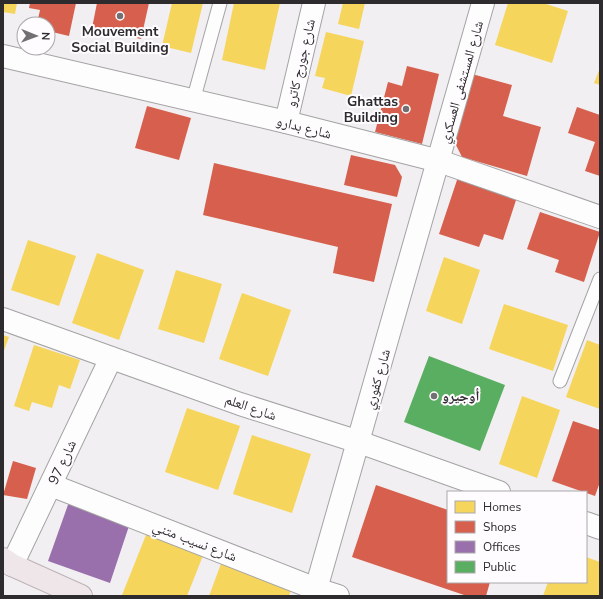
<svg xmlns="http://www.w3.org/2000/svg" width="603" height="599" font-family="'Nunito Sans','Noto Naskh Arabic',sans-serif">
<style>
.homes{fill:#f6d55c}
.shops{fill:#d6604d}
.offices{fill:#9970ab}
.public{fill:#5aae61}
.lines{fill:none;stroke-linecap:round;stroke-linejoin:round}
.service-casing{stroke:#a5a3a5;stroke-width:15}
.minor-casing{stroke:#a5a3a5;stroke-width:24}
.tertiary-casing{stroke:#a5a3a5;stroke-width:24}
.trunk-casing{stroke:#beb2b6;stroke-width:24}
.service{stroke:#fdfdfd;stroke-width:13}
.minor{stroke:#fdfdfd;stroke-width:22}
.tertiary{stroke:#fdfdfd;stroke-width:22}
.trunk{stroke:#efe6e9;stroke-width:22}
.poi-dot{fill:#727072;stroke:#fffcff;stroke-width:1.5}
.labels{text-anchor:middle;stroke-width:4;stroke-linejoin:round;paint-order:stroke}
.poi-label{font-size:14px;font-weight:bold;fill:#2d2b2d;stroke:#fffcff}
.street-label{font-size:14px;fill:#2d2b2d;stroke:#fffcff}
</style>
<rect width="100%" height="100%" fill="#f1eff1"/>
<!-- homes -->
<g class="homes">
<polygon points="3,3 17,3 15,14 3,12"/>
<polygon points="172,3 203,3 191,53 162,46"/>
<polygon points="234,3 280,3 265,70 222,60"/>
<polygon points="343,3 365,3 359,29 338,24"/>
<polygon points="508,3 543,3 568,11 552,63 495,45"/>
<polygon points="326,32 364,41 351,96 322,88 325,78 315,76"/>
<polygon points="600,68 600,85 594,83"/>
<polygon points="28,240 76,256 59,306 11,290"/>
<polygon points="97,253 144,270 119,340 72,323"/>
<polygon points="444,257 480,270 462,324 426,311"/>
<polygon points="176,270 222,284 204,343 158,329"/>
<polygon points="242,293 291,310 268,376 219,359"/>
<polygon points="504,304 568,325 553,371 489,349"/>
<polygon points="3,335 9,337 3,353"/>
<polygon points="587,340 600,345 600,409 566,397"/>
<polygon points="34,345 80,360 70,389 59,385 52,408 32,402 29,411 14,406"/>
<polygon points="522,396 560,410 537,478 499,464"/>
<polygon points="187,408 240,426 218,490 165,472"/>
<polygon points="252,435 311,454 292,513 233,494"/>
<polygon points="148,530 204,553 187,596 122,595"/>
<polygon points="586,557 600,562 600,596 543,596 548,582 586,582"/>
<polygon points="222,561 292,587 289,596 209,596"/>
</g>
<!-- shops -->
<g class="shops">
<polygon points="30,3 76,3 69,36 48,31 48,24 37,24 40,10 29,8"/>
<polygon points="97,3 149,3 141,39 92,28"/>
<polygon points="407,66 439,74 422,144 375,132 388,82 402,86"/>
<polygon points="472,74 512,85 503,116 541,127 527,176 462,157 453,139"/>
<polygon points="147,106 191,118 179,160 135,148"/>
<polygon points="577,107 600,115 600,176 585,171 595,142 568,133"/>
<polygon points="351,155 395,165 402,177 397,197 344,185"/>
<polygon points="214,163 392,204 374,282 333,273 338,247 203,215"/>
<polygon points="458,177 517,197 503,240 484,234 479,247 439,234"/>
<polygon points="540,212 600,232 584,282 555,272 559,260 527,249"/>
<polygon points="573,421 600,430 600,482 595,496 552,481"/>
<polygon points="13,461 36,468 27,499 3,495"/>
<polygon points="376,485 448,510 448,582 490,582 486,596 467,596 352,557"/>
</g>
<!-- offices -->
<polygon class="offices" points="69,502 130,523 110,583 48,561"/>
<!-- public -->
<polygon class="public" points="429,356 505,385 480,451 404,422"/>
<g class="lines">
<!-- service casing -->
<g class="service-casing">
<g id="service">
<polyline points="193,101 220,3"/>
<polyline points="560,381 600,279"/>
</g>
</g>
<!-- minor casing -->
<g class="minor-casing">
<g id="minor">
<polyline points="286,122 314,3"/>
<polyline points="3,319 240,404 359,442 499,492"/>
<polyline points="51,485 316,589 338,596"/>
<polyline points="586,523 600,528"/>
<polyline points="12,565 111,358"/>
<polyline points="314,596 483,3"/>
</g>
</g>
<!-- tertiary casing -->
<g class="tertiary-casing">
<polyline id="tertiary" points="3,56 286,122 439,161 600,217"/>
</g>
<!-- trunk casing -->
<g class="trunk-casing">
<polyline id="trunk" points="3,559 12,565 81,596"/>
</g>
<!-- service -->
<use href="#service" class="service"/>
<!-- minor -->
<use href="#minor" class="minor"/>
<!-- tertiary -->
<use href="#tertiary" class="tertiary"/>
<!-- trunk -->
<use href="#trunk" class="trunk"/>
</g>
<!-- markers -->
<g class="poi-dot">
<circle cx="120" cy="16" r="4"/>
<circle cx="406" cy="109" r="4"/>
<circle cx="434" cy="396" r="4"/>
</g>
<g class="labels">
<!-- poi labels -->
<g class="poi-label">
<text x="120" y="36">Mouvement<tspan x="120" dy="16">Social Building</tspan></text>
<text x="398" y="106" text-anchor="end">Ghattas<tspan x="398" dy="16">Building</tspan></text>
<text x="442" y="401" text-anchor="start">أوجيرو</text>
</g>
<!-- street labels -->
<g class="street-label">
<text transform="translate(300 63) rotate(-77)" y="5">شارع جورج كاترو</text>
<text transform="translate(461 82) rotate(-74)" y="5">شارع المستشفى العسكري</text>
<text transform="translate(304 127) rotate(14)" y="5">شارع بدارو</text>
<text transform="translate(377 379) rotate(-74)" y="5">شارع كفوري</text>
<text transform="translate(251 407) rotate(19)" y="5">شارع العلم</text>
<text transform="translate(62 462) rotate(-65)" y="5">شارع 97</text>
<text transform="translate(195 541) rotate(21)" y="5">شارع نسيب متني</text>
</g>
</g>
<!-- border -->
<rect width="603" height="599" fill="none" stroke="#2d2b2d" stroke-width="8"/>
<!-- legend -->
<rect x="447" y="491" width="140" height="92" fill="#fffcff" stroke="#aba8ab"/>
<rect x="455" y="501" width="20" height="12" fill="#f6d55c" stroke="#aba8ab"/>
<text x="483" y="511" font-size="12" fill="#2d2b2d">Homes</text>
<rect x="455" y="521" width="20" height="12" fill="#d6604d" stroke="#aba8ab"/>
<text x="483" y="531" font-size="12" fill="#2d2b2d">Shops</text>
<rect x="455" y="541" width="20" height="12" fill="#9970ab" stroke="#aba8ab"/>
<text x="483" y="551" font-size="12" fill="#2d2b2d">Offices</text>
<rect x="455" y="561" width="20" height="12" fill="#5aae61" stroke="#aba8ab"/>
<text x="483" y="571" font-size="12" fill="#2d2b2d">Public</text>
<!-- north arrow -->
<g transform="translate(36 36) rotate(91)"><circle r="19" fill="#fffcff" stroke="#aba8ab"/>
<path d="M0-3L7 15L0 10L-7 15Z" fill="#727072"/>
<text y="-6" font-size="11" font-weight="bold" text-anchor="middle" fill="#2d2b2d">N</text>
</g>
</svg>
